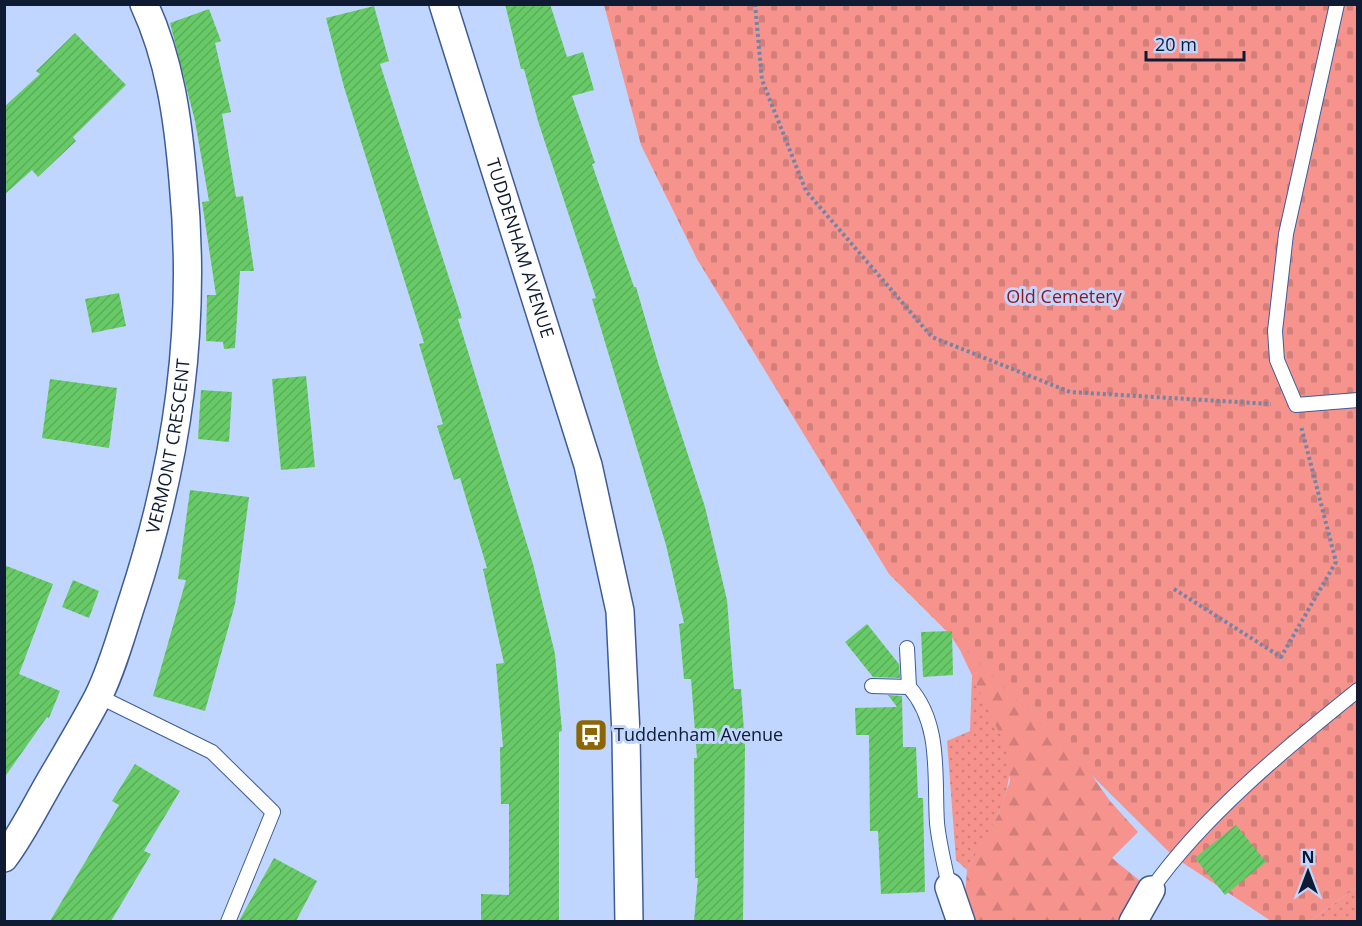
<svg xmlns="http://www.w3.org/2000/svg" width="1362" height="926" font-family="'Open Sans',sans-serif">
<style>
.grass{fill:url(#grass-dots)}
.forest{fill:url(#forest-firs)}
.cemetery{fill:url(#cemetery-stones)}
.building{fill:url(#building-hatch)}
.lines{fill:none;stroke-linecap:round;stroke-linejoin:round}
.lane-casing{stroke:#3f5b96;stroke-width:16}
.street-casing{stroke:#3f5b96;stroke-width:30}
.path{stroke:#7384a5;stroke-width:4;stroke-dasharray:3 3;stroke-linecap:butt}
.lane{stroke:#fff;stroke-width:14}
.street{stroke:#fff;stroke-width:27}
.labels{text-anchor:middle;stroke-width:6;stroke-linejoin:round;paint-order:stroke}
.street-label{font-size:18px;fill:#0f1b33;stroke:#c1d6fe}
.park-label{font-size:18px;fill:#90151f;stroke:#c1d6fe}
.poi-label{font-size:18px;fill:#0f1b33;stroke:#c1d6fe;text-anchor:start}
</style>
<defs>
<pattern id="grass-dots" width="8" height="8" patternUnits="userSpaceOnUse" patternTransform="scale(1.5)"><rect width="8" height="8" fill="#f6938d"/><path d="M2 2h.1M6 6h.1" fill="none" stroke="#d27e7a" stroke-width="1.8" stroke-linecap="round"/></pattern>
<pattern id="forest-firs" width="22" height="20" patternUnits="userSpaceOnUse" patternTransform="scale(1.5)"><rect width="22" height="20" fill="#f6938d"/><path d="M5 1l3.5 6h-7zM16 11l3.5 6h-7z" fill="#d27e7a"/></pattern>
<pattern id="cemetery-stones" width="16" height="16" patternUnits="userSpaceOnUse" patternTransform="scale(1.5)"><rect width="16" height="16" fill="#f6938d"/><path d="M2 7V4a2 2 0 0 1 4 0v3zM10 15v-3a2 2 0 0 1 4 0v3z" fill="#d27e7a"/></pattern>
<pattern id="building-hatch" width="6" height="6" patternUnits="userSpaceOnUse" patternTransform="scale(1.5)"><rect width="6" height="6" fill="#67ca67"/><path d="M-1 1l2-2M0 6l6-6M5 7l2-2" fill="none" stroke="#58ad5a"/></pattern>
</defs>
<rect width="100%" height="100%" fill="#c1d6fe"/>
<!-- grass -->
<g class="grass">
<path d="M972,675c11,23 26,46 34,71 14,44 -18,87 -39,124l-11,-10 -9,-119 23,-10z"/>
<polygon points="1357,887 1357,921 1310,921"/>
</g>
<!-- forest -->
<polygon class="forest" points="660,164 1110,801 1138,832 1112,858 1151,890 1133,921 963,921 967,870 998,815 1010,781 1006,747 960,650 677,216 663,190"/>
<!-- cemetery -->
<polygon class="cemetery" points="604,5 1357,5 1357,887 1310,921 1271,921 1174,857 889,574 697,259 641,145"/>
<!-- building -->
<g class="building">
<polygon points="505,4 550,4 567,57 583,52 594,90 572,96 595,163 592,164 634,287 636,287 659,366 705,507 727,600 734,689 741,689 745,745 743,921 694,921 698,878 695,878 694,758 697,758 691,679 684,679 679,624 684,623 666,545 592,299 596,298 538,121 524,69 521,69"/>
<polygon points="374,6 389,61 380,64 462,318 458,319 533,564 555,654 562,731 559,732 559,921 481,921 481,894 509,895 509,804 501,804 500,747 503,747 496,664 504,663 483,569 487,568 460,478 454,480 437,426 443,424 419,344 424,343 344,87 326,18"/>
<polygon points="209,9 221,41 215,43 231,112 222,114 236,197 243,196 254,271 240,271 235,348 224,349 223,342 206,341 207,295 216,295 202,202 209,201 195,121 170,23"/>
<polygon points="75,33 126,85 73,137 76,141 38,177 32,170 4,195 4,107 40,74 36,71"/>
<polygon points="119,293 126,326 92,333 85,299"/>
<polygon points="306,376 315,467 281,470 272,379"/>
<polygon points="50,379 117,388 109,448 42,438"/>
<polygon points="201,390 232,392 229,442 198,439"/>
<polygon points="190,490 249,497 235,604 205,711 153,696 186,580 178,579"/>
<polygon points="4,565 53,584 19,674 60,691 49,718 47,717 4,778"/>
<polygon points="73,580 99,591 89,618 62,607"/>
<polygon points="867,624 899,664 900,678 873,677 845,642"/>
<polygon points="952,631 953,675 923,677 921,632"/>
<polygon points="888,695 902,696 903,747 916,747 918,798 923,798 925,892 881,894 878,831 870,831 869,735 856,735 855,708 897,707"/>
<polygon points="135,764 180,791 144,851 151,854 111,921 50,921 119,805 112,801"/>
<polygon points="1236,825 1266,862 1225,895 1195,858"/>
<polygon points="274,858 317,881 296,921 239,921"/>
</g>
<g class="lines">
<!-- lane casing -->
<g class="lane-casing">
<g id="lane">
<polyline points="1337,4 1286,234 1275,331 1277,360 1296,405 1358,400"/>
<polyline points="872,686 909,687 907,648"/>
<path d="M909,687c33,37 25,90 28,136 2,21 8,43 12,64"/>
<polyline points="98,696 212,752 273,812 228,922"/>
<path d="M1151,890c52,-74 136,-143 207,-200"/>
</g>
</g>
<!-- street casing -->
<g class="street-casing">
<g id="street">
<path id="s1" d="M443,4l145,461 32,146 6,123 3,188"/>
<path id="s2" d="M4,858c19,-25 33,-55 49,-82 15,-26 31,-52 45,-79 15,-30 24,-65 35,-98 45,-138 64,-273 50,-419 -5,-60 -13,-120 -39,-176"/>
<polyline points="949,887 961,922"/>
<polyline points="1133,922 1151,890"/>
</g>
</g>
<!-- path -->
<g class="path">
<polyline points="755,4 762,80 806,191 932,337 1070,392 1271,404"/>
<polyline points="1174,589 1281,657 1336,562 1301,426"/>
</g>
<!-- lane -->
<use href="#lane" class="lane"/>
<!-- street -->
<use href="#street" class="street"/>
</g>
<!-- icons -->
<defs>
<g id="bus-square" transform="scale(1.725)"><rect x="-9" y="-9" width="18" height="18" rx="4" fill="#8a6604" stroke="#c1d6fe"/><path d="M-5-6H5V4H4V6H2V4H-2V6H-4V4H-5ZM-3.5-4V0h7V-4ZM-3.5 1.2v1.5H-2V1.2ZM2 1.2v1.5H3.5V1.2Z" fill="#fff"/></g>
</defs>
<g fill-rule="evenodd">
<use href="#bus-square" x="591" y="735"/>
</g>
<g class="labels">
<!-- street labels -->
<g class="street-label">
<text dy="6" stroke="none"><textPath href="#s1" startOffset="256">TUDDENHAM AVENUE</textPath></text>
<text dy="6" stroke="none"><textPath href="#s2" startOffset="448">VERMONT CRESCENT</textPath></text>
</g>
<!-- park labels -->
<g class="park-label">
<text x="1064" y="303">Old Cemetery</text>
</g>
<!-- poi labels -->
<g class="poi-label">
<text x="614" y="741">Tuddenham Avenue</text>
</g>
</g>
<!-- border -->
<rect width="1362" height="926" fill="none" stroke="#0f1b33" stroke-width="12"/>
<!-- north arrow -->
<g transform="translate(1308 872)" stroke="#c1d6fe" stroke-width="4.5" paint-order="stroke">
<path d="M0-4.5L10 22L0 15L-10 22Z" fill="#0f1b33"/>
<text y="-9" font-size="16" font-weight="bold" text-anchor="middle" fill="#0f1b33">N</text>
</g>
<!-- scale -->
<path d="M1146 51v9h98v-9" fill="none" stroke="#0f1b33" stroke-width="3"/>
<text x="1155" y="51" font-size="18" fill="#0f1b33" stroke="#c1d6fe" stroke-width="4.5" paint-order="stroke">20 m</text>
</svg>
